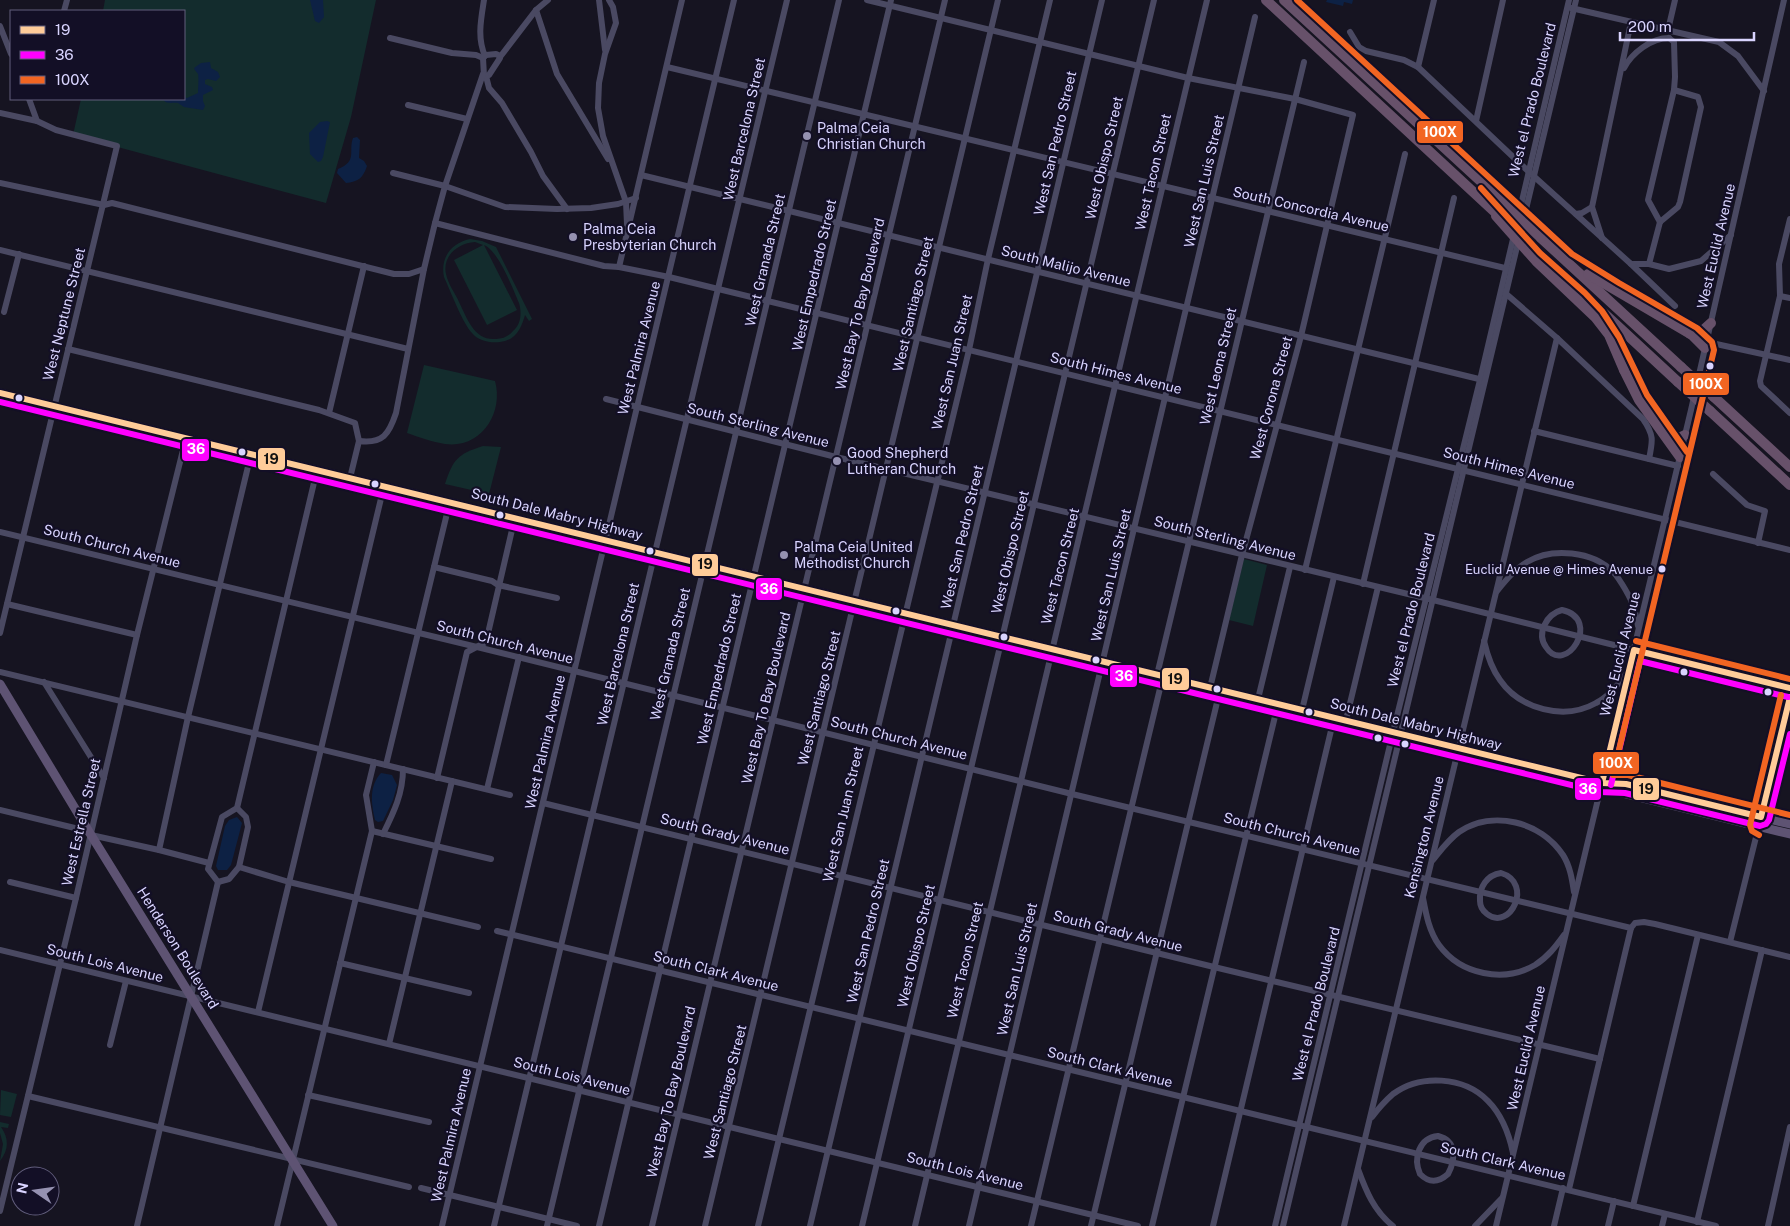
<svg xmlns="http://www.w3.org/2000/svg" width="1790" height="1226" font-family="'Public Sans',sans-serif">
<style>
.green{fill:#132c2d;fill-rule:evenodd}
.water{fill:#0d2144}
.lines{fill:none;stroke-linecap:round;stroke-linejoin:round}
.minor{stroke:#4a4962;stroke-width:6}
.major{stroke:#5e5373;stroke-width:9}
.highway{stroke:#67516a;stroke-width:10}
.highway-bridge{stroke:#67516a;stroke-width:10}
.bus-1-casing{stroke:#130f26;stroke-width:10}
.bus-2-casing{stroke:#130f26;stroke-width:10}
.bus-3-casing{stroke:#130f26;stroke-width:10}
.bus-1{stroke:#fc9;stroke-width:6}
.bus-2{stroke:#f0f;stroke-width:6}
.bus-3{stroke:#f26522;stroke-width:6}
.poi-dot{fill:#9591b1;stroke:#130f26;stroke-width:2}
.bus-dot{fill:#d9d4ff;stroke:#130f26;stroke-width:2}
.labels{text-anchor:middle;stroke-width:4.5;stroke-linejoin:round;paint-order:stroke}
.bus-label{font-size:13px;fill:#d9d4ff;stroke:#130f26;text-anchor:end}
.street-label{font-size:14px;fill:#d9d4ff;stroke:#130f26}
.poi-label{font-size:14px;fill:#d9d4ff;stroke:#130f26;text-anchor:start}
.line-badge{stroke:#130f26;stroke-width:2}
.badge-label{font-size:14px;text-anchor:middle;font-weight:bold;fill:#fff}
.pale-badge-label{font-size:14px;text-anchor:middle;font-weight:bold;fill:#111}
</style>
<rect width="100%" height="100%" fill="#161421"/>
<!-- green -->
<g class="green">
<polygon points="105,0 376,0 351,117 326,203 73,135 81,99 184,99 184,11 103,11"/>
<path d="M470,239l12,2 14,6 36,72 -3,2 -4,-6c-3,11 -8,23 -20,26 -11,3 -26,1 -33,-8 -9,-9 -22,-43 -28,-56 -4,-19 7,-34 26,-38zM475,242l8,3 -29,15 33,65 30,-15 -33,-65c14,5 29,44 35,58 3,10 2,21 -6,28 -4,5 -10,8 -17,8 -22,2 -29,-21 -37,-37 -4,-9 -11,-18 -13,-28 -4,-18 12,-31 29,-32z"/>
<path d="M424,365l71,16c9,32 -14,68 -50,63 -13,-2 -26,-7 -38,-11z"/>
<path d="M483,446l18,1 -12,47 -44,-10c8,-25 13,-30 38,-38z"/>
<polygon points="1244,559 1267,565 1253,626 1229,620"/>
<polygon points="1,1090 17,1094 11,1117 0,1115"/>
<path d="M0,1122l9,2 -1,4 -7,-1c8,11 8,23 -1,34l3,-17 -3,-11z"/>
</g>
<!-- water -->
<g class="water">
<polygon points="310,0 323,0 324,17 319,23 315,21"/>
<polygon points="1327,0 1353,0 1352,4 1344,2 1343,6 1326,2"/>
<path d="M210,62l1,6 7,4 2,5 -4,4 -8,-2 -3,1v4l7,3 1,3 -10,5v6l2,5 -2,4 -19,-3 -6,-4c-6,-1 -12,2 -15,-4h21v-2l3,1 11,-5c0,-3 1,-16 0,-19 -1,-2 -3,-3 -4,-6l7,-5z"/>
<polygon points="327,121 330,122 323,157 321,161 318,162 310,154 309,133 320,122"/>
<path d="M357,137l3,3 -1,18 5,3 3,5c-4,12 -9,16 -21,17l-9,-10 1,-4c20,-8 10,-17 15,-31z"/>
<path d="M381,773l11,2 5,10 -4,15 -10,21 -5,1 -3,-2c-4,-17 -6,-34 6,-47z"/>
<polygon points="237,817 242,823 231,865 227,870 218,870 216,866 225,826 229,820"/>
</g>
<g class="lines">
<!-- minor -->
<g class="minor">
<path d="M484,0c-3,19 -7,38 1,56"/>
<polyline points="599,0 605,50"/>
<polyline points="609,0 613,7 616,23 605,54 599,83 598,108 603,136 626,202 627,224"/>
<polyline points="867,0 1188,78 1295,99 1353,115 1301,336 1242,555 1210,688"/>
<polyline points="1571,8 1719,42 1738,56 1764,91"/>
<polyline points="536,10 557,74 608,159"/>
<polyline points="64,11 67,0"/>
<polyline points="0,26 11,54"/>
<polyline points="1668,30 1675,0"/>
<polyline points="1350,32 1359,47 1366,51 1404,60 1418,67 1528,171 1631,264 1649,264 1669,269 1701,261 1731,235"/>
<polyline points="390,38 452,53 476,55 483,58"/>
<polygon points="496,54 500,56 500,58 489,75 484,76 483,58 486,55"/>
<polyline points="500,57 536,10 548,0"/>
<polyline points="667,67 1509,269"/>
<polyline points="1418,67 1434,0"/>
<path d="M1624,68c8,-15 27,-30 45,-30"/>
<polyline points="486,76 489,88 502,103 531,152 543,176 567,209"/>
<polyline points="29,99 37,121"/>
<polyline points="408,105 467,119"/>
<polyline points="0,113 37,121 56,130 117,146 0,633"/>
<polyline points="1476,121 1503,0"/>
<polyline points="393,173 445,186 505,207 557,209 591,208 618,204 636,198"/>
<polyline points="641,175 1483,380"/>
<polyline points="0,183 104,205 112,203 394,274 409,274 424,269"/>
<polyline points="1576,214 1582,213 1592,207"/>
<polyline points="1790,219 1779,264 1780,296 1760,381 1761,386 1790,413"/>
<polyline points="1660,222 1648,200 1674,90 1675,77 1674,42 1669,38"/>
<polyline points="1660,222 1678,207 1680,202 1701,107 1698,97 1674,90"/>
<polyline points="435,223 604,266 619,267 669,277 1790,550"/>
<polyline points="1602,238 1592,207 1631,22"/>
<polyline points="0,250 408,349"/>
<polyline points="1631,264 1675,306"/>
<polyline points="1649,264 1660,222"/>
<polyline points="619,267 682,0"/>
<path d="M1504,292l53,46 86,81c11,16 10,21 6,40"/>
<polyline points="1780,296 1790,298"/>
<polyline points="4,312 19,254"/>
<polyline points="1707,342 1790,360"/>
<polyline points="68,349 319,410 355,423 359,441 350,478"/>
<polyline points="606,399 836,457 1433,600 1634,650"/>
<polyline points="329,413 364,266"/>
<polyline points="1534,431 1678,466"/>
<path d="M359,441c24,3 30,-7 37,-28l28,-144 11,-46 10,-37 38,-112"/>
<polyline points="1713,474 1747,505 1765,511 1758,543"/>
<polyline points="0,532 477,647 1072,794 1631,928"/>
<polyline points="434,567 492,581 498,585 557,598"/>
<polyline points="1305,570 1405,154"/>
<polyline points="1363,584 1454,198"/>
<path d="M1497,591c9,-11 18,-22 30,-29 25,-15 66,-11 86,10 4,3 6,8 9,12 10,16 13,24 16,42"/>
<polyline points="7,604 137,635"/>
<path d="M1562,610c41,9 3,67 -16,37 -10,-14 1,-33 16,-37z"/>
<path d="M1484,641c3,13 8,28 16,39 20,29 64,41 96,23 12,-6 22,-18 30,-29"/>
<polyline points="0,672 510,795"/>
<polyline points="1157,675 1304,62"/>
<polyline points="44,682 104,778"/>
<polyline points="1258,699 1290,567"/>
<polyline points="1302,710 1334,577"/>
<polyline points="1346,720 1378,587"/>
<polyline points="386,765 450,501"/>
<polyline points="437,778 467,652 486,642 515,517"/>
<polyline points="487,789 519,657"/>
<polyline points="543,803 1214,967 1600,1059"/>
<polyline points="0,810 83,830 91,835 159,850 209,863"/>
<polyline points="372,831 491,859"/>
<path d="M383,834c11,-22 20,-41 20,-65"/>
<polyline points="159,850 188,717 251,454"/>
<path d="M1433,860c8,-10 15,-20 26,-28 34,-23 82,-10 104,23 7,11 9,24 11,37"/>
<polyline points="239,867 289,882 478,927"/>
<path d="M1501,873c33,10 9,59 -14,41 -4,-3 -7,-7 -7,-13 -1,-14 7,-26 21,-28z"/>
<polyline points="10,882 76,898"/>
<polyline points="218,882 208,869 222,817 237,808 317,470"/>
<polyline points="218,882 229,879 239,867 248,827 246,817 237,808"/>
<path d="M1423,898c3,16 6,33 16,47 22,30 65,38 96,20 13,-8 21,-19 29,-30"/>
<polyline points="1631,928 1635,923 1644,922 1655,924 1790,957"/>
<polyline points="497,931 1716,1226"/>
<polyline points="1730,942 1761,817"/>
<polyline points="0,950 1138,1226"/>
<polyline points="340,963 469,993"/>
<polyline points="258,1012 384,486"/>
<polyline points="389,1044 452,781"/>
<polyline points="110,1045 126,981"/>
<polyline points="308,1095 429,1122"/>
<polyline points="28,1096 409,1187"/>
<path d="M1372,1117c6,-8 13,-16 21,-23 27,-20 71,-18 95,7 14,14 21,33 25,52"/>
<path d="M1438,1136c19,5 18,23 10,38 -10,9 -19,9 -28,0 -7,-16 -1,-36 18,-38z"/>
<path d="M1358,1169c8,22 16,42 35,57"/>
<polyline points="421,1188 577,1226"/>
<polyline points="1569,1189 1631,928"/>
<polyline points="1633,1206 1698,935"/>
<polyline points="0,1211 76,898 137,635 186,438"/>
<polyline points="1697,1222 1762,950"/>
<polyline points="137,1226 218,882"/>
<polyline points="277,1226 372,831 366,795 374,762"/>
<polyline points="442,1226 734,0"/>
<polyline points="494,1226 787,0"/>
<polyline points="547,1226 839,0"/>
<polyline points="599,1226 891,0"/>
<polyline points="652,1226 945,0"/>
<polyline points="705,1226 998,0"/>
<polyline points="758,1226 969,350 988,259 1050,0"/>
<polyline points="810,1226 1102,0"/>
<polyline points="862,1226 1154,0"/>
<polyline points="915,1226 1207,0"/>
<polyline points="969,1226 1255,17"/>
<polyline points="1031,1226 1163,676"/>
<polyline points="1091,1226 1220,690"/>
<polyline points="1152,1226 1278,704"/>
<polyline points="1213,1226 1334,718"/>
<polyline points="1275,1226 1395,724 1480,380 1569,0"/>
<polyline points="1283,1226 1576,0"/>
<polyline points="1344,1226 1557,338"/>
<polyline points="1475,1226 1502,1198"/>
<polyline points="1496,1226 1691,410 1784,0"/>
<polyline points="1554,1226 1563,1188"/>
<polyline points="1608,1226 1614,1201"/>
<polyline points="1662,1226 1665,1214"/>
<polyline points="1768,1226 1790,1127"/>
</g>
<!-- major -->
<g class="major">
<path d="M0,393c508,123 1016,247 1524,371l78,19 24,1 164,40"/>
<polyline points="0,684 91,835 333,1226"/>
<polyline points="1607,785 1622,793 1790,834"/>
</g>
<!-- highway -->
<g class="highway">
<polyline points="1266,0 1497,214"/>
<polyline points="1284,0 1500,199"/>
<polyline points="1541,238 1681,367"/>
<polyline points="1538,252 1678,382"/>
<polyline points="1588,274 1692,335 1705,348"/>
<polyline points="1690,334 1700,333 1711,323"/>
<polyline points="1624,370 1639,400 1680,457"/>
<polyline points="1714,397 1790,467"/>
<polyline points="1710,411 1790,485"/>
<polyline points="1666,436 1677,439 1685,435"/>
</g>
<!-- highway-bridge -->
<g class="highway-bridge">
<polyline points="1500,199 1541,238"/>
<polyline points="1496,216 1536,261 1595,317 1609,335 1624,370"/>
<polyline points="1522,237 1538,252"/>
<polyline points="1681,367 1714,397"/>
<polyline points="1678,382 1710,411"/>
</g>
<!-- bus-1 casing -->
<g class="bus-1-casing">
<g id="bus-1">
<polyline points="0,393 1602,783 1626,784 1761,817 1790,697"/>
<polyline points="1602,783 1634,650 1790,688"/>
</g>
</g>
<!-- bus-2 casing -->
<g class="bus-2-casing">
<g id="bus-2">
<polyline points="0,402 1600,792 1625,793 1760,826 1766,824 1769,820 1790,734"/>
<polyline points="1611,785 1640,661 1788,697"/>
</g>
</g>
<!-- bus-3 casing -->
<g class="bus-3-casing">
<g id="bus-3">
<polyline points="1297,0 1572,254 1619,283 1697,328 1712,342 1714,350 1613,775 1628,775 1790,815"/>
<polyline points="1481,188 1540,253 1585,293 1602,311 1619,337 1647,395 1687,452"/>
<polyline points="1636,641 1790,679"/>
<polyline points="1759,835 1752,831 1750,825 1781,695"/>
</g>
</g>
<!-- bus-1 -->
<use href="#bus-1" class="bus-1"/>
<!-- bus-2 -->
<use href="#bus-2" class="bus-2"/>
<!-- bus-3 -->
<use href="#bus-3" class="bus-3"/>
</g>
<!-- markers -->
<g class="poi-dot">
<circle cx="807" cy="136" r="5"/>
<circle cx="573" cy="237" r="5"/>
<circle cx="837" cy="461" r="5"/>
<circle cx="784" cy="555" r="5"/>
</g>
<g class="bus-dot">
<circle cx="1710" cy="366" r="4.5"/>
<circle cx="19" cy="398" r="4.5"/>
<circle cx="242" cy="452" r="4.5"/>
<circle cx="375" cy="484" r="4.5"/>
<circle cx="500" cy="515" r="4.5"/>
<circle cx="650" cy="551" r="4.5"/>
<circle cx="1662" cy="569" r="4.5"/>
<circle cx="896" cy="611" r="4.5"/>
<circle cx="1004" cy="637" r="4.5"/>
<circle cx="1096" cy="660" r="4.5"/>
<circle cx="1684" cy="672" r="4.5"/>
<circle cx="1217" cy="689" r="4.5"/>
<circle cx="1768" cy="692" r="4.5"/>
<circle cx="1309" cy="712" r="4.5"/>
<circle cx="1378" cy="738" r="4.5"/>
<circle cx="1405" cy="744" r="4.5"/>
</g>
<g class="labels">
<!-- bus labels -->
<g class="bus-label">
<text x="1653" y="574">Euclid Avenue @ Himes Avenue</text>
</g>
<!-- street labels -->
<g class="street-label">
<text transform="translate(1532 100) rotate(-76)" y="5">West el Prado Boulevard</text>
<text transform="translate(744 129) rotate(-77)" y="5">West Barcelona Street</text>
<text transform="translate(1055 143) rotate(-77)" y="5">West San Pedro Street</text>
<text transform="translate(1104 158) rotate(-77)" y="5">West Obispo Street</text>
<text transform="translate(1153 172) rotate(-77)" y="5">West Tacon Street</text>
<text transform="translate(1204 181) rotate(-77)" y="5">West San Luis Street</text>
<text transform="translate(1311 209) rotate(13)" y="5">South Concordia Avenue</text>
<text transform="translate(1716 246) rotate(-77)" y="5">West Euclid Avenue</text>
<text transform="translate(765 260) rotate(-77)" y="5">West Granada Street</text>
<text transform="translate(1066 266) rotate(14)" y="5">South Malijo Avenue</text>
<text transform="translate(814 275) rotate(-77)" y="5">West Empedrado Street</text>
<text transform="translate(860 304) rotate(-77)" y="5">West Bay To Bay Boulevard</text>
<text transform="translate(913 304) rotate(-77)" y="5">West Santiago Street</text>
<text transform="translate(64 314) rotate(-76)" y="5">West Neptune Street</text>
<text transform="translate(639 348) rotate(-76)" y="5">West Palmira Avenue</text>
<text transform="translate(952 362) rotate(-77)" y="5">West San Juan Street</text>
<text transform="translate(1218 366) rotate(-77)" y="5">West Leona Street</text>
<text transform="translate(1116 373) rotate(14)" y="5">South Himes Avenue</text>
<text transform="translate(1271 398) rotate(-75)" y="5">West Corona Street</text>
<text transform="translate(758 425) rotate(14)" y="5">South Sterling Avenue</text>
<text transform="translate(1509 468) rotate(14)" y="5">South Himes Avenue</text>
<text transform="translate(557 514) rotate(14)" y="5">South Dale Mabry Highway</text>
<text transform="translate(962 537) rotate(-77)" y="5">West San Pedro Street</text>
<text transform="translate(1225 538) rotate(14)" y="5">South Sterling Avenue</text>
<text transform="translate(112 546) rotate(14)" y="5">South Church Avenue</text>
<text transform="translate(1010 552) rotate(-77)" y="5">West Obispo Street</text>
<text transform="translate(1060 566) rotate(-76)" y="5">West Tacon Street</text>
<text transform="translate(1111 575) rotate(-77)" y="5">West San Luis Street</text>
<text transform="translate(1411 610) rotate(-76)" y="5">West el Prado Boulevard</text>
<text transform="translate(505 642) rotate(14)" y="5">South Church Avenue</text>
<text transform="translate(618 654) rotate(-77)" y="5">West Barcelona Street</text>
<text transform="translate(670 654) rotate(-77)" y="5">West Granada Street</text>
<text transform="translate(1620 654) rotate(-76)" y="5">West Euclid Avenue</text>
<text transform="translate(719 669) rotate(-77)" y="5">West Empedrado Street</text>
<text transform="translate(766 698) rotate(-77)" y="5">West Bay To Bay Boulevard</text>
<text transform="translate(819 698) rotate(-76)" y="5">West Santiago Street</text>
<text transform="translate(1416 724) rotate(14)" y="5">South Dale Mabry Highway</text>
<text transform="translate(899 738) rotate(14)" y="5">South Church Avenue</text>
<text transform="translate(545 742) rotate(-77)" y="5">West Palmira Avenue</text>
<text transform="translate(843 814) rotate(-77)" y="5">West San Juan Street</text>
<text transform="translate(81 822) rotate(-77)" y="5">West Estrella Street</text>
<text transform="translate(725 834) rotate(14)" y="5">South Grady Avenue</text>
<text transform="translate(1292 834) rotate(14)" y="5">South Church Avenue</text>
<text transform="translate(1424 837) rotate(-76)" y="5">Kensington Avenue</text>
<text transform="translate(868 931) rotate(-77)" y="5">West San Pedro Street</text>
<text transform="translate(1118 931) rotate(14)" y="5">South Grady Avenue</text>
<text transform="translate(916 946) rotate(-77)" y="5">West Obispo Street</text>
<text transform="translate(178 948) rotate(58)" y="5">Henderson Boulevard</text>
<text transform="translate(965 960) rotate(-77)" y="5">West Tacon Street</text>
<text transform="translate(105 963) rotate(14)" y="5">South Lois Avenue</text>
<text transform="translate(1017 969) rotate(-77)" y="5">West San Luis Street</text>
<text transform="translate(716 971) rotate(14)" y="5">South Clark Avenue</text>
<text transform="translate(1316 1004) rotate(-76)" y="5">West el Prado Boulevard</text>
<text transform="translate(1526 1048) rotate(-77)" y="5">West Euclid Avenue</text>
<text transform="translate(1110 1067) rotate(14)" y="5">South Clark Avenue</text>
<text transform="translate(572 1076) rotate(14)" y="5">South Lois Avenue</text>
<text transform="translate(671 1092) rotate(-77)" y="5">West Bay To Bay Boulevard</text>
<text transform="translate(725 1092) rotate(-76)" y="5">West Santiago Street</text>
<text transform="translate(451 1135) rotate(-77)" y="5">West Palmira Avenue</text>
<text transform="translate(1503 1161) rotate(13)" y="5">South Clark Avenue</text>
<text transform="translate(965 1171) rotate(14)" y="5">South Lois Avenue</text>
</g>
<!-- poi labels -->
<g class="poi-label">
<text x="817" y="133">Palma Ceia<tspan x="817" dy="16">Christian Church</tspan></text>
<text x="583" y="234">Palma Ceia<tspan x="583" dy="16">Presbyterian Church</tspan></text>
<text x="847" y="458">Good Shepherd<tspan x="847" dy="16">Lutheran Church</tspan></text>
<text x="794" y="552">Palma Ceia United<tspan x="794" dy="16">Methodist Church</tspan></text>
</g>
</g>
<g class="line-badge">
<rect x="1416" y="120" width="48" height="24" rx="5" fill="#f26522"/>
<rect x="1682" y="372" width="48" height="24" rx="5" fill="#f26522"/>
<rect x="181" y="438" width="29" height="24" rx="5" fill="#f0f"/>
<rect x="257" y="447" width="29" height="24" rx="5" fill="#fc9"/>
<rect x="691" y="553" width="28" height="24" rx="5" fill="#fc9"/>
<rect x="755" y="577" width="28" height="24" rx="5" fill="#f0f"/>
<rect x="1109" y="664" width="29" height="24" rx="5" fill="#f0f"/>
<rect x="1161" y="667" width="29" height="24" rx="5" fill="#fc9"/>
<rect x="1592" y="751" width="48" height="24" rx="5" fill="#f26522"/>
<rect x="1632" y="777" width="28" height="24" rx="5" fill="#fc9"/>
<rect x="1574" y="777" width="28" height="24" rx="5" fill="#f0f"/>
</g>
<g class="badge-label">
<text x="1440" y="137">100X</text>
<text x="1706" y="389">100X</text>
<text x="196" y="454">36</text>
<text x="769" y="594">36</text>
<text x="1124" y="681">36</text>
<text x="1616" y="768">100X</text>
<text x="1588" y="794">36</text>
</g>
<g class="pale-badge-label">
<text x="271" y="464">19</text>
<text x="705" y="569">19</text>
<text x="1175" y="684">19</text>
<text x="1646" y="794">19</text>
</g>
<!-- legend -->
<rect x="10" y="10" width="175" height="90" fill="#130f26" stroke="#625e7d"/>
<rect x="20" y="26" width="25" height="8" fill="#ffcc99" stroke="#625e7d"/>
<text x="55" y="35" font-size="15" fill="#d9d4ff">19</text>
<rect x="20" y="51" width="25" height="8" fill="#ff00ff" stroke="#625e7d"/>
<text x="55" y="60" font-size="15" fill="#d9d4ff">36</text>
<rect x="20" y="76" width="25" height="8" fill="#f26522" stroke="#625e7d"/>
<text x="55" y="85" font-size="15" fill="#d9d4ff">100X</text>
<!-- north arrow -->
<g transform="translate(35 1191) rotate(283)"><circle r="24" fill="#130f26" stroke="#625e7d"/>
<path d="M0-4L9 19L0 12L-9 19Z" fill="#9591b1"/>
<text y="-8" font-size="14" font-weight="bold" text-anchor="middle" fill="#d9d4ff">N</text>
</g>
<!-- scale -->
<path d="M1620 32v8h134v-8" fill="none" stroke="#d9d4ff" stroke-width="2.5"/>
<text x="1628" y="32" font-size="15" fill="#d9d4ff" stroke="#130f26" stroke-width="4" paint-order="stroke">200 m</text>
</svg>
